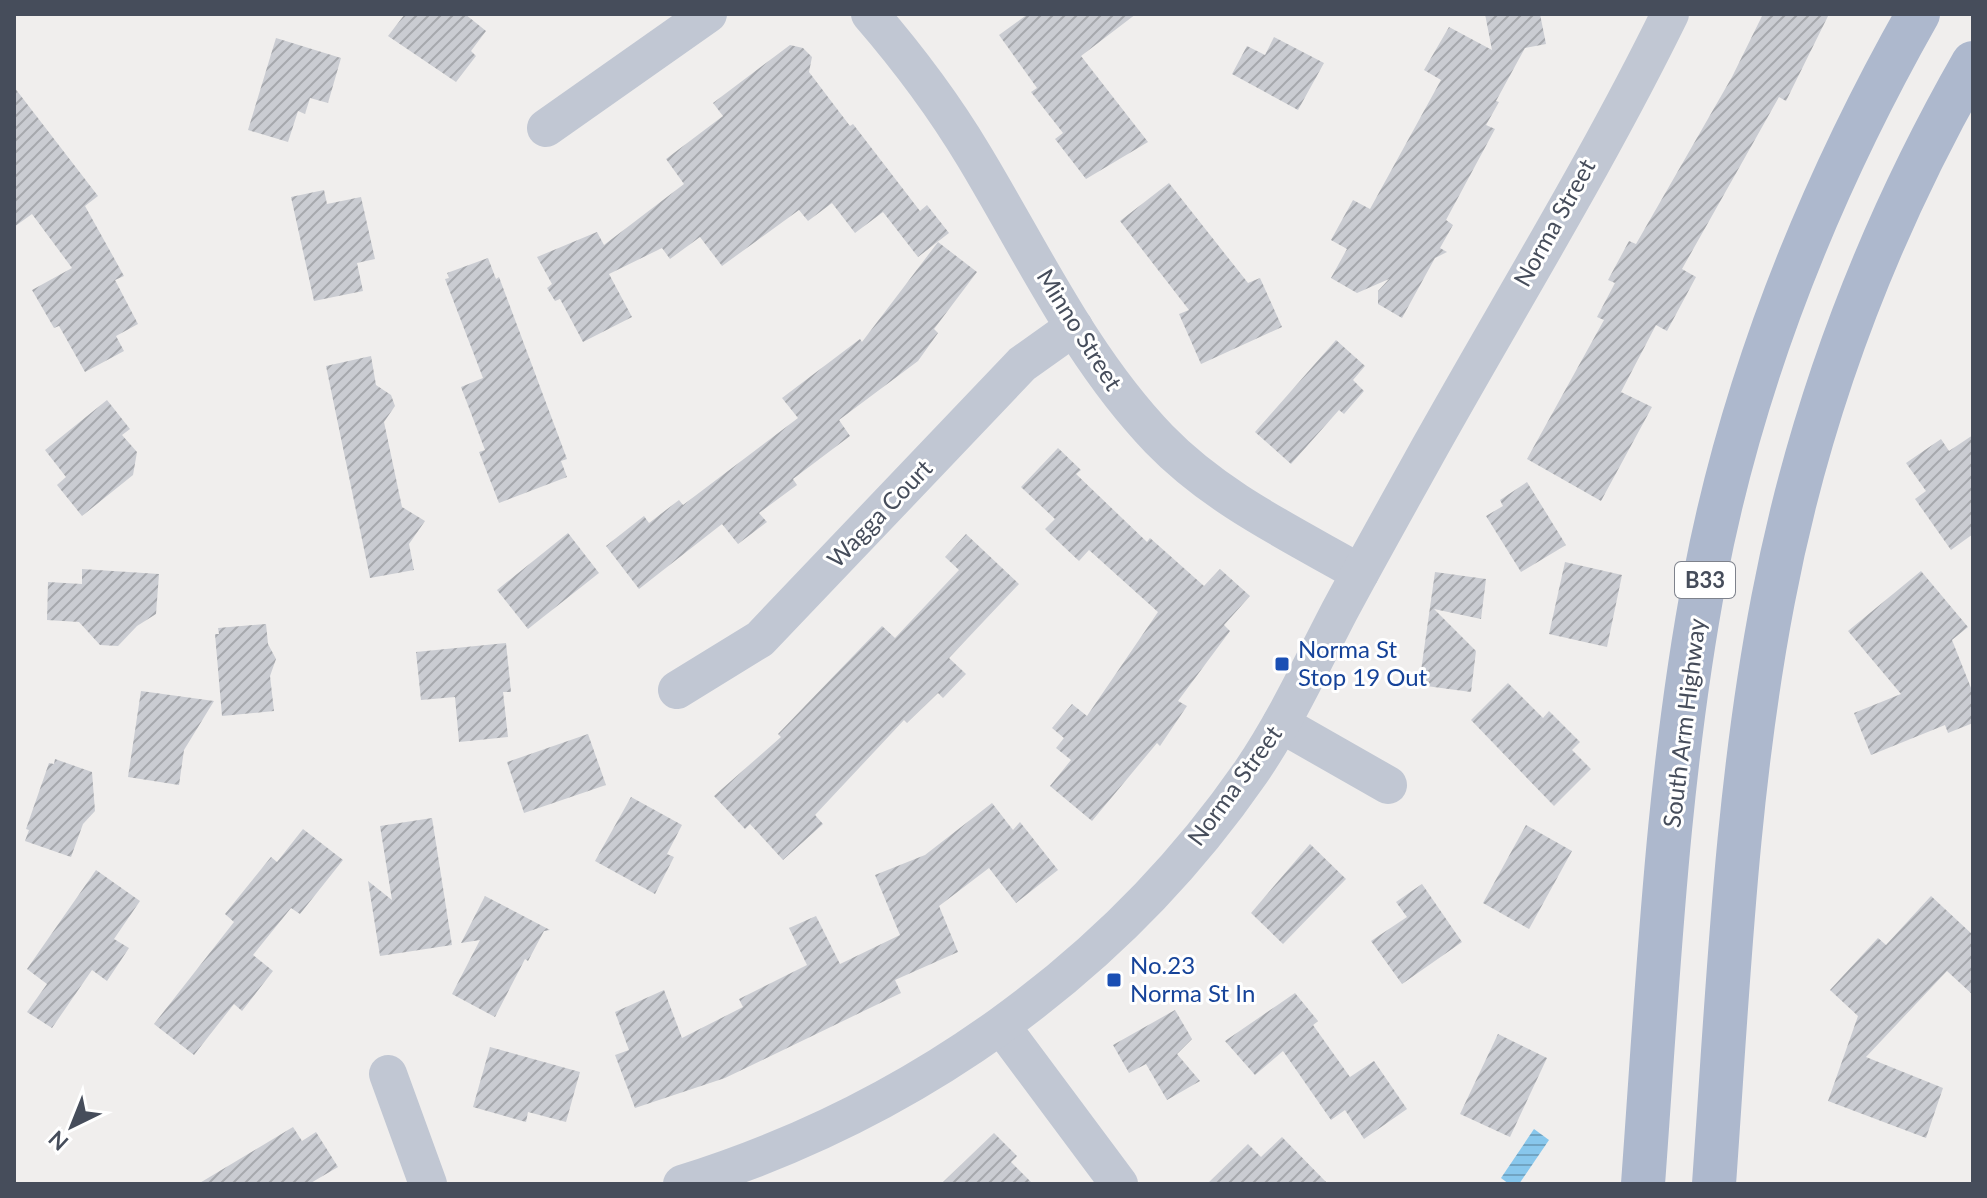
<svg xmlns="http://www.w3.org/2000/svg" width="1987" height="1198" font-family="Lato,sans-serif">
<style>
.water{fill:url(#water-rules)}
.building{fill:url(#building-hatch)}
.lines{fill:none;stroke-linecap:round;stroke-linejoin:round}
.minor{stroke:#c1c7d3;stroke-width:38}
.major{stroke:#adb8cd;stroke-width:44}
.transit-dot{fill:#1a4fb4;stroke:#fff;stroke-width:3}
.labels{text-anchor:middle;stroke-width:6;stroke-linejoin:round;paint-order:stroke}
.shield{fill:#fff;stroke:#7e828c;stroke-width:2}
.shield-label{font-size:22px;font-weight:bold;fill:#464d5b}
.street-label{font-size:24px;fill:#464d5b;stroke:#fff}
.transit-label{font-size:24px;fill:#164399;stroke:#fff;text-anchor:start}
</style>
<defs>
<pattern id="water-rules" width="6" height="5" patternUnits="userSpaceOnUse" patternTransform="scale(2)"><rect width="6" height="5" fill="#88c7ec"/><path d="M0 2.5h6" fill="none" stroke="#71a4c2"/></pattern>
<pattern id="building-hatch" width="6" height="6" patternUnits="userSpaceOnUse" patternTransform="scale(2)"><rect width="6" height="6" fill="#caccd2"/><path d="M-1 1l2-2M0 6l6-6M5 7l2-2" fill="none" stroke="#a6a8ad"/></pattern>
</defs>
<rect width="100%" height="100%" fill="#f0eeed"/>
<!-- water -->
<polygon class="water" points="1534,1129 1549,1140 1519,1184 1509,1184 1501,1178"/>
<!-- building -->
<g class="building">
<polygon points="405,14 465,14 486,31 471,51 476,56 456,82 388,36"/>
<polygon points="1028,14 1136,14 1081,56 1148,142 1086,179 1055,139 1063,133 1031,92 1037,88 999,35"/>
<polygon points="1485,14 1540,14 1546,44 1525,48 1496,101 1499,102 1486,125 1495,129 1446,220 1453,225 1440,248 1447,252 1435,258 1402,318 1378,304 1378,291 1389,279 1357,293 1331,278 1347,249 1331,240 1353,200 1370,209 1441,80 1424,70 1449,27 1492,50"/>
<polygon points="1763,14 1829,14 1786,101 1779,97 1682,269 1696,277 1667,331 1656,325 1621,392 1652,407 1601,501 1527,459 1604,320 1597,317 1615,283 1608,280 1629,241 1636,244 1732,77"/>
<polygon points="1274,37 1324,63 1298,110 1232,74 1247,46 1265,55"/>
<polygon points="276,38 341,58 328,103 310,98 305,114 298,111 288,142 248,130"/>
<polygon points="790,45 803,48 812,57 809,72 850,126 853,124 920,211 927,205 949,233 918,257 883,212 855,233 832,203 808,221 799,210 722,266 700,237 670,259 662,248 609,274 632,317 583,342 560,299 555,301 547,288 552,284 537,257 597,232 604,245 684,184 666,159 723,116 713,103"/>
<polygon points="14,87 98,196 85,206 124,276 115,280 138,324 116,336 124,351 85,372 59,326 54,328 32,290 72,268 32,214 14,227"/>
<polygon points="1169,183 1248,283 1260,278 1282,327 1201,364 1179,314 1189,310 1120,221"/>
<polygon points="324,190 327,204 361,197 375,259 357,263 363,291 314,301 291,197"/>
<polygon points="938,242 977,272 934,329 938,333 918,361 839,420 850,436 793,479 797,485 759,513 767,522 738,544 722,524 639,589 606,546 644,516 649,523 679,500 683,505 798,418 782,398 860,339 862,342"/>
<polygon points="488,258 496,279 499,277 567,459 561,461 567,477 499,503 479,452 485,450 461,387 483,378 445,279 449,278 447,273"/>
<polygon points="1336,340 1365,366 1353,380 1364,391 1344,414 1339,410 1291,464 1255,432"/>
<polygon points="371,356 376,385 391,395 395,406 384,422 402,507 425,521 409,544 414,570 370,578 326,366"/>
<polygon points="107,400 130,429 122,435 137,452 133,475 82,516 57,485 66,477 45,450"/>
<polygon points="1973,435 1973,534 1951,550 1915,499 1926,491 1906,463 1941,439 1949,451"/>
<polygon points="1058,448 1081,470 1076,474 1147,542 1150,538 1204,586 1220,569 1250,596 1224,625 1230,631 1178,701 1187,706 1160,746 1157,743 1092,821 1050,786 1071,760 1056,748 1064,738 1052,728 1072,704 1087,716 1158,612 1089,550 1079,561 1045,529 1055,519 1021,487"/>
<polygon points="1527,482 1566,545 1521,572 1486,516 1503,506 1500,500"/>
<polygon points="568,533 599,573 528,629 497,590"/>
<polygon points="966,534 1019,584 949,658 966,674 943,698 938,693 907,723 904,720 815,815 823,824 783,860 750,824 745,829 714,796 781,737 778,734 882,626 895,638 959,570 945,557"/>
<polygon points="1565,562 1622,575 1607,647 1549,634"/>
<polygon points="82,569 159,574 156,614 137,626 118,646 100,645 79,622 47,620 48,582 82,584"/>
<polygon points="1921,571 1968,627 1952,640 1973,693 1973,723 1948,733 1945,725 1871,755 1854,713 1901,694 1848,631"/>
<polygon points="1435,572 1486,579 1481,619 1434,609 1476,651 1471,692 1419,685"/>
<polygon points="266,624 268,644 276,659 270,676 274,711 222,716 215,634 219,634 218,628"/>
<polygon points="506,643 511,692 503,692 508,737 459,742 455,697 421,700 416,652"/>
<polygon points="1508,683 1543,718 1549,711 1580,742 1572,750 1591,769 1554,806 1471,720"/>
<polygon points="141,691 214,701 184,750 179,785 128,777"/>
<polygon points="588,734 606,785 524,813 507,762"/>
<polygon points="55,759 92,772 95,811 83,824 71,857 25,841 29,830 26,829 49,763 54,764"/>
<polygon points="631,797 682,825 667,854 674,857 655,894 595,861"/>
<polygon points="992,803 1013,830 1020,822 1058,870 1016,903 989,868 939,906 958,952 895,980 901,993 725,1078 635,1108 615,1055 629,1050 615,1012 664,990 682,1038 743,1007 739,999 807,965 789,928 816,916 840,964 900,935 875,875 925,855"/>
<polygon points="432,818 452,945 380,956 368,881 392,900 380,826"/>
<polygon points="1526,825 1572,851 1529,929 1483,903"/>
<polygon points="303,829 343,860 300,914 291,908 253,955 273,971 242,1011 234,1004 194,1055 154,1024 234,922 225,914 271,857 277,862"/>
<polygon points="1310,844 1346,879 1283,944 1251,913"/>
<polygon points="96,870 140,901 114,939 129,948 107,981 92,970 52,1028 27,1012 47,984 27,969"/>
<polygon points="1422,884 1462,942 1402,984 1371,941 1407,917 1396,902"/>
<polygon points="485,896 550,930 544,931 528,961 525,959 495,1017 452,994 480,940 461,943"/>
<polygon points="1931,896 1973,935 1973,995 1947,971 1866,1057 1943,1088 1926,1138 1828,1101 1858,1016 1830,990 1878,938 1886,945"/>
<polygon points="1295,993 1318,1021 1313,1025 1350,1077 1374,1061 1407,1109 1364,1139 1345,1110 1331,1120 1283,1051 1255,1075 1225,1041"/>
<polygon points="1175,1010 1192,1039 1177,1054 1200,1081 1167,1100 1146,1064 1129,1073 1113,1045"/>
<polygon points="1498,1034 1547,1058 1510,1137 1460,1114"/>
<polygon points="490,1047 580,1072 566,1122 528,1112 526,1122 473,1107"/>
<polygon points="293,1127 302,1141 316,1132 338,1167 309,1184 198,1184"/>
<polygon points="994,1133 1017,1156 1011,1162 1033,1184 941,1184"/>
<polygon points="1282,1137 1328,1184 1207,1184 1248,1144 1261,1157"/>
</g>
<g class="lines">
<!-- minor -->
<g class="minor">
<path d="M870,14c38,44 74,92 104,142 58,96 107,202 185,283 57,59 131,94 201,134"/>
<polyline points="546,128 708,14"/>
<polyline points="677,690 760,639 1022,364 1074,327"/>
<polyline points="1281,724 1388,785"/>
<polyline points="1002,1027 1119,1184"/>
<polyline points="388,1074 428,1184"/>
<path d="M682,1184c228,-71 432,-214 569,-412 34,-50 60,-106 88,-160 30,-56 61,-111 92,-167 80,-143 167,-284 239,-431"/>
</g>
<!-- major -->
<g class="major">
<path d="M1643,1184c15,-203 24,-407 62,-607 38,-198 114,-388 213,-563"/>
<path d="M1714,1184c14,-195 22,-392 59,-584 36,-189 105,-371 200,-537"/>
</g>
</g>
<!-- markers -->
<g class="transit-dot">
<rect x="1274" y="656" width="16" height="16" rx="4"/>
<rect x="1106" y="972" width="16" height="16" rx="4"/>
</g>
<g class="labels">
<!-- shield labels -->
<rect class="shield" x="1675" y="562" width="60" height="36" rx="6"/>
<g class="shield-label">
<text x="1705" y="588">B33</text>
</g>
<!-- street labels -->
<g class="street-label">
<text transform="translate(1555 223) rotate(-61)" y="8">Norma Street</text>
<text transform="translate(1079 330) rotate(58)" y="8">Minno Street</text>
<text transform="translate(880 514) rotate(-46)" y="8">Wagga Court</text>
<text transform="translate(1685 723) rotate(-83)" y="8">South Arm Highway</text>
<text transform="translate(1235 786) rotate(-54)" y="8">Norma Street</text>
</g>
<!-- transit labels -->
<g class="transit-label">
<text x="1298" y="658">Norma St<tspan x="1298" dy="28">Stop 19 Out</tspan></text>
<text x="1130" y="974">No.23<tspan x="1130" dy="28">Norma St In</tspan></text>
</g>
</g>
<!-- border -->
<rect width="1987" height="1198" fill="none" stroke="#464d5b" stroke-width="32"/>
<!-- north arrow -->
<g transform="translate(72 1126) rotate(223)" stroke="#ffffff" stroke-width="6" paint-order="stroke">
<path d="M0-6L14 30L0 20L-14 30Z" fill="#464d5b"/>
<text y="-12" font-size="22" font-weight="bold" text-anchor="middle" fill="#464d5b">N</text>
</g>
</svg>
